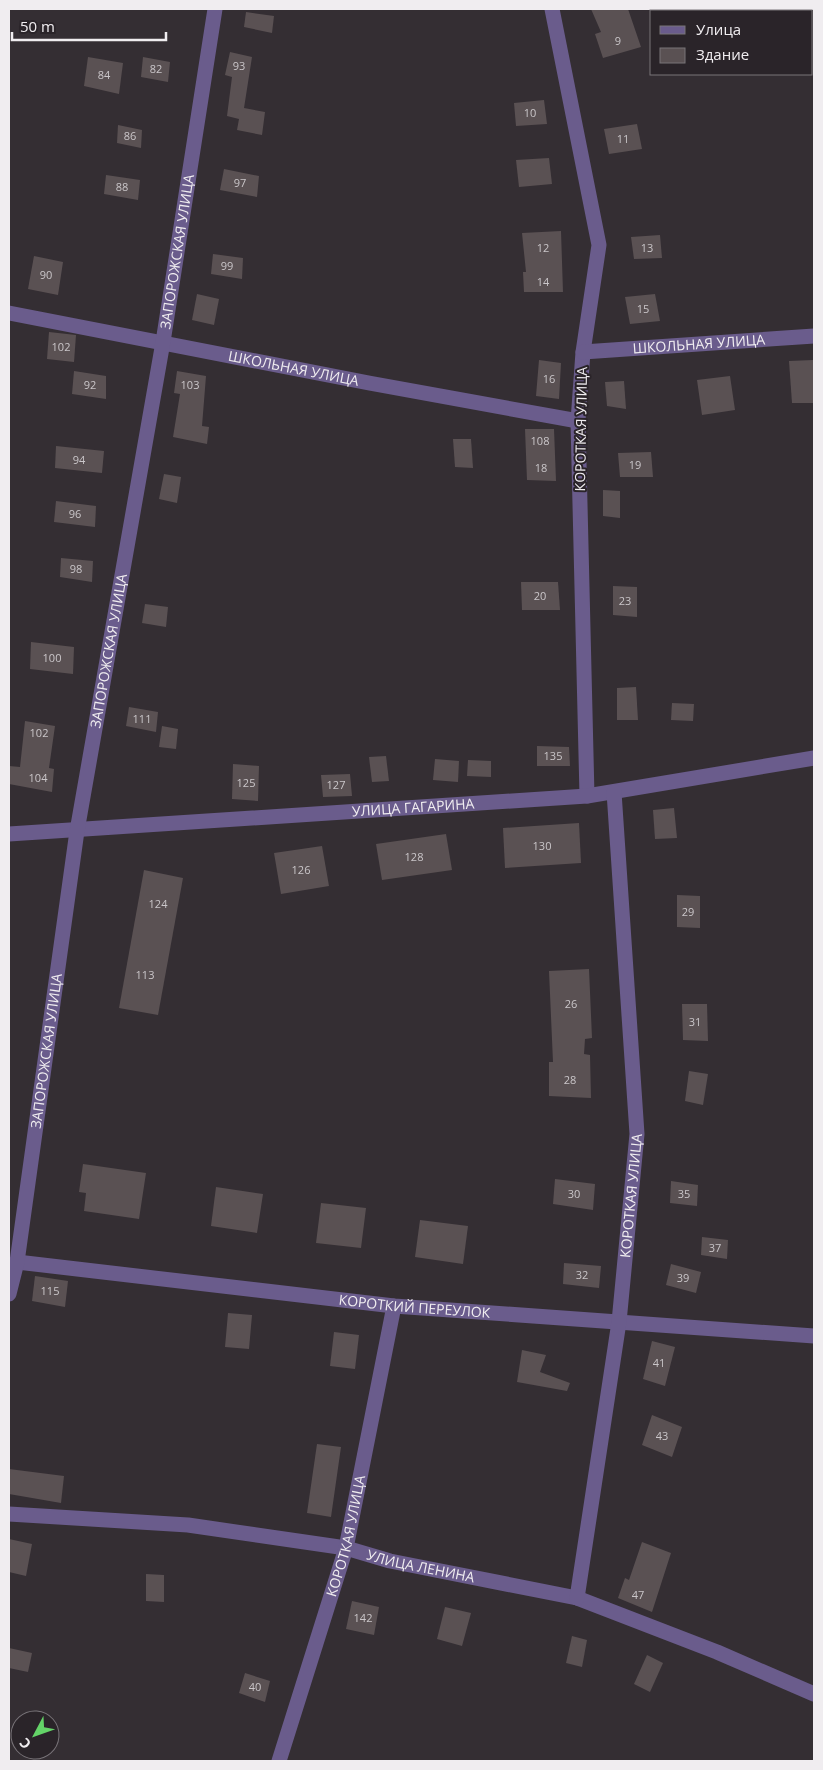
<svg xmlns="http://www.w3.org/2000/svg" width="823" height="1770" font-family="'Open Sans',sans-serif">
<style>
.building{fill:#5a5153}
.lines{fill:none;stroke-linecap:round;stroke-linejoin:round}
.street{stroke:#6a5c8c;stroke-width:15}
.labels{text-anchor:middle;stroke-width:4;stroke-linejoin:round;paint-order:stroke}
.number-label{font-size:11px;fill:#cac6c9}
.street-label{font-size:14px;fill:#f0edf0;stroke:#2a2429}
</style>
<rect width="100%" height="100%" fill="#342e33"/>
<!-- building -->
<g class="building">
<polygon points="591,9 628,9 641,47 603,58 595,34 601,32"/>
<polygon points="246,12 274,16 272,33 244,27"/>
<polygon points="230,52 252,57 244,108 265,112 262,135 237,130 239,119 227,116 232,77 225,75"/>
<polygon points="88,57 123,63 119,94 84,86"/>
<polygon points="143,57 170,62 168,82 141,77"/>
<polygon points="544,100 547,124 516,126 514,103"/>
<polygon points="637,124 642,149 609,154 604,129"/>
<polygon points="118,125 142,130 141,148 117,143"/>
<polygon points="549,158 552,184 519,187 516,160"/>
<polygon points="224,169 259,176 257,197 220,190"/>
<polygon points="106,175 140,180 138,200 104,194"/>
<polygon points="561,231 563,292 524,292 523,272 526,272 522,233"/>
<polygon points="660,235 662,258 634,259 631,237"/>
<polygon points="213,254 243,258 242,279 211,274"/>
<polygon points="34,256 63,262 58,295 28,289"/>
<polygon points="197,294 219,299 214,325 192,320"/>
<polygon points="655,294 660,321 630,324 625,297"/>
<polygon points="49,332 76,335 74,362 47,359"/>
<polygon points="539,360 561,363 559,399 536,396"/>
<polygon points="813,360 814,403 792,403 789,361"/>
<polygon points="74,371 106,376 106,399 72,394"/>
<polygon points="177,371 206,376 202,426 209,427 207,444 173,437 180,394 174,393"/>
<polygon points="730,376 735,410 702,415 697,380"/>
<polygon points="624,381 626,409 607,406 605,382"/>
<polygon points="525,429 554,429 556,481 527,480"/>
<polygon points="453,439 471,439 473,468 455,467"/>
<polygon points="56,446 104,451 102,473 55,468"/>
<polygon points="651,452 653,477 620,477 618,453"/>
<polygon points="164,474 181,477 177,503 159,499"/>
<polygon points="603,490 620,491 620,518 603,516"/>
<polygon points="56,501 96,506 95,527 54,522"/>
<polygon points="61,558 93,561 92,582 60,577"/>
<polygon points="521,582 558,582 560,610 522,610"/>
<polygon points="613,586 637,587 637,617 613,615"/>
<polygon points="145,604 168,607 166,627 142,623"/>
<polygon points="31,642 74,647 73,674 30,669"/>
<polygon points="636,687 638,720 617,720 617,688"/>
<polygon points="672,703 694,704 693,721 671,720"/>
<polygon points="129,707 158,712 156,732 126,726"/>
<polygon points="25,721 55,726 49,768 54,769 52,792 9,784 9,766 20,767"/>
<polygon points="162,726 178,729 176,749 159,747"/>
<polygon points="537,746 569,747 570,766 537,766"/>
<polygon points="386,756 389,781 372,782 369,757"/>
<polygon points="435,759 459,761 458,782 433,780"/>
<polygon points="468,760 491,761 491,777 467,776"/>
<polygon points="233,764 259,766 258,801 232,799"/>
<polygon points="350,774 352,796 323,797 321,775"/>
<polygon points="674,808 677,838 655,839 653,810"/>
<polygon points="579,823 581,863 505,868 503,828"/>
<polygon points="446,834 452,870 382,880 376,844"/>
<polygon points="322,846 329,886 281,894 274,853"/>
<polygon points="144,870 183,878 158,1015 119,1008"/>
<polygon points="677,895 700,896 700,928 677,927"/>
<polygon points="589,969 592,1038 585,1039 584,1054 590,1055 591,1098 549,1096 549,1062 553,1062 549,971"/>
<polygon points="682,1004 707,1004 708,1041 683,1040"/>
<polygon points="689,1071 708,1074 703,1105 685,1101"/>
<polygon points="83,1164 146,1173 139,1219 84,1211 86,1193 79,1192"/>
<polygon points="555,1179 595,1184 593,1210 553,1204"/>
<polygon points="671,1181 698,1185 697,1206 670,1203"/>
<polygon points="216,1187 263,1194 257,1233 211,1226"/>
<polygon points="321,1203 366,1208 361,1248 316,1243"/>
<polygon points="420,1220 468,1226 463,1264 415,1257"/>
<polygon points="702,1237 728,1240 727,1259 701,1255"/>
<polygon points="564,1263 601,1266 599,1288 563,1284"/>
<polygon points="671,1264 701,1272 696,1293 666,1285"/>
<polygon points="35,1276 68,1281 65,1307 32,1301"/>
<polygon points="228,1313 252,1315 249,1349 225,1347"/>
<polygon points="334,1332 359,1335 355,1369 330,1366"/>
<polygon points="652,1341 675,1347 665,1386 643,1379"/>
<polygon points="522,1350 546,1355 540,1372 570,1383 567,1391 517,1382"/>
<polygon points="652,1415 682,1427 672,1457 642,1445"/>
<polygon points="317,1444 341,1447 331,1517 307,1513"/>
<polygon points="9,1469 64,1476 61,1503 9,1494"/>
<polygon points="9,1539 32,1544 26,1576 9,1572"/>
<polygon points="642,1542 671,1553 652,1612 618,1598 625,1578 629,1580"/>
<polygon points="146,1574 164,1575 164,1602 146,1601"/>
<polygon points="352,1601 379,1607 374,1635 346,1629"/>
<polygon points="445,1607 471,1613 462,1646 437,1639"/>
<polygon points="572,1636 587,1640 582,1667 566,1663"/>
<polygon points="9,1648 32,1653 28,1672 9,1668"/>
<polygon points="647,1655 663,1663 650,1692 634,1684"/>
<polygon points="245,1673 270,1681 265,1702 239,1693"/>
</g>
<g class="lines">
<!-- street -->
<g class="street">
<polyline points="552,9 599,245 583,352 578,421 587,796"/>
<path id="s1" d="M9,313l360,70 209,38"/>
<path id="s2" d="M583,352l231,-16"/>
<path id="s3" d="M9,834l578,-38 227,-38"/>
<path id="s4" d="M17,1262l377,44 420,30"/>
<path id="s5" d="M9,1294l8,-32 60,-431 86,-489 52,-333"/>
<path id="s6" d="M9,1514l179,11 158,23 44,13 187,37 140,54 97,42"/>
<path id="s7" d="M577,1598l42,-276 18,-188 -23,-342"/>
<path id="s8" d="M279,1761l67,-213 48,-242"/>
</g>
</g>
<g class="labels">
<!-- number labels -->
<g class="number-label">
<text x="618" y="45">9</text>
<text x="239" y="70">93</text>
<text x="156" y="73">82</text>
<text x="104" y="79">84</text>
<text x="530" y="117">10</text>
<text x="130" y="140">86</text>
<text x="623" y="143">11</text>
<text x="240" y="187">97</text>
<text x="122" y="191">88</text>
<text x="543" y="252">12</text>
<text x="647" y="252">13</text>
<text x="227" y="270">99</text>
<text x="46" y="279">90</text>
<text x="543" y="286">14</text>
<text x="643" y="313">15</text>
<text x="61" y="351">102</text>
<text x="549" y="383">16</text>
<text x="90" y="389">92</text>
<text x="190" y="389">103</text>
<text x="540" y="445">108</text>
<text x="79" y="464">94</text>
<text x="635" y="469">19</text>
<text x="541" y="472">18</text>
<text x="75" y="518">96</text>
<text x="76" y="573">98</text>
<text x="540" y="600">20</text>
<text x="625" y="605">23</text>
<text x="52" y="662">100</text>
<text x="142" y="723">111</text>
<text x="39" y="737">102</text>
<text x="553" y="760">135</text>
<text x="38" y="782">104</text>
<text x="246" y="787">125</text>
<text x="336" y="789">127</text>
<text x="542" y="850">130</text>
<text x="414" y="861">128</text>
<text x="301" y="874">126</text>
<text x="158" y="908">124</text>
<text x="688" y="916">29</text>
<text x="145" y="979">113</text>
<text x="571" y="1008">26</text>
<text x="695" y="1026">31</text>
<text x="570" y="1084">28</text>
<text x="574" y="1198">30</text>
<text x="684" y="1198">35</text>
<text x="715" y="1252">37</text>
<text x="582" y="1279">32</text>
<text x="683" y="1282">39</text>
<text x="50" y="1295">115</text>
<text x="659" y="1367">41</text>
<text x="662" y="1440">43</text>
<text x="638" y="1599">47</text>
<text x="363" y="1622">142</text>
<text x="255" y="1691">40</text>
</g>
<!-- street labels -->
<g class="street-label">
<text dy="5" stroke="none"><textPath href="#s5" startOffset="1056">ЗАПОРОЖСКАЯ УЛИЦА</textPath></text>
<text dy="5" stroke="none"><textPath href="#s2" startOffset="116">ШКОЛЬНАЯ УЛИЦА</textPath></text>
<text dy="5" stroke="none"><textPath href="#s1" startOffset="290">ШКОЛЬНАЯ УЛИЦА</textPath></text>
<text transform="translate(581 429) rotate(-89)" y="5">КОРОТКАЯ УЛИЦА</text>
<text dy="5" stroke="none"><textPath href="#s5" startOffset="651">ЗАПОРОЖСКАЯ УЛИЦА</textPath></text>
<text dy="5" stroke="none"><textPath href="#s3" startOffset="405">УЛИЦА ГАГАРИНА</textPath></text>
<text dy="5" stroke="none"><textPath href="#s5" startOffset="246">ЗАПОРОЖСКАЯ УЛИЦА</textPath></text>
<text dy="5" stroke="none"><textPath href="#s7" startOffset="406">КОРОТКАЯ УЛИЦА</textPath></text>
<text dy="5" stroke="none"><textPath href="#s4" startOffset="400">КОРОТКИЙ ПЕРЕУЛОК</textPath></text>
<text dy="5" stroke="none"><textPath href="#s8" startOffset="235">КОРОТКАЯ УЛИЦА</textPath></text>
<text dy="5" stroke="none"><textPath href="#s6" startOffset="416">УЛИЦА ЛЕНИНА</textPath></text>
</g>
</g>
<!-- border -->
<rect width="823" height="1770" fill="none" stroke="#f0edf0" stroke-width="20"/>
<!-- legend -->
<rect x="650" y="10" width="162" height="65" fill="#2a2429" stroke="#797479"/>
<rect x="660" y="26" width="25" height="8" fill="#6a5c8c" stroke="#797479"/>
<text x="696" y="35" font-size="15" fill="#f0edf0">Улица</text>
<rect x="660" y="48" width="25" height="15" fill="#5a5153" stroke="#797479"/>
<text x="696" y="60" font-size="15" fill="#f0edf0">Здание</text>
<!-- north arrow -->
<g transform="translate(35 1735) rotate(229)"><circle r="24" fill="#2a2429" stroke="#797479"/>
<path d="M0-4L9 19L0 12L-9 19Z" fill="#64d468"/>
<text y="-8" font-size="14" font-weight="bold" text-anchor="middle" fill="#f0edf0">С</text>
</g>
<!-- scale -->
<path d="M12 32v8h154v-8" fill="none" stroke="#f0edf0" stroke-width="2.5"/>
<text x="20" y="32" font-size="15" fill="#f0edf0" stroke="#2a2429" stroke-width="4" paint-order="stroke">50 m</text>
</svg>
